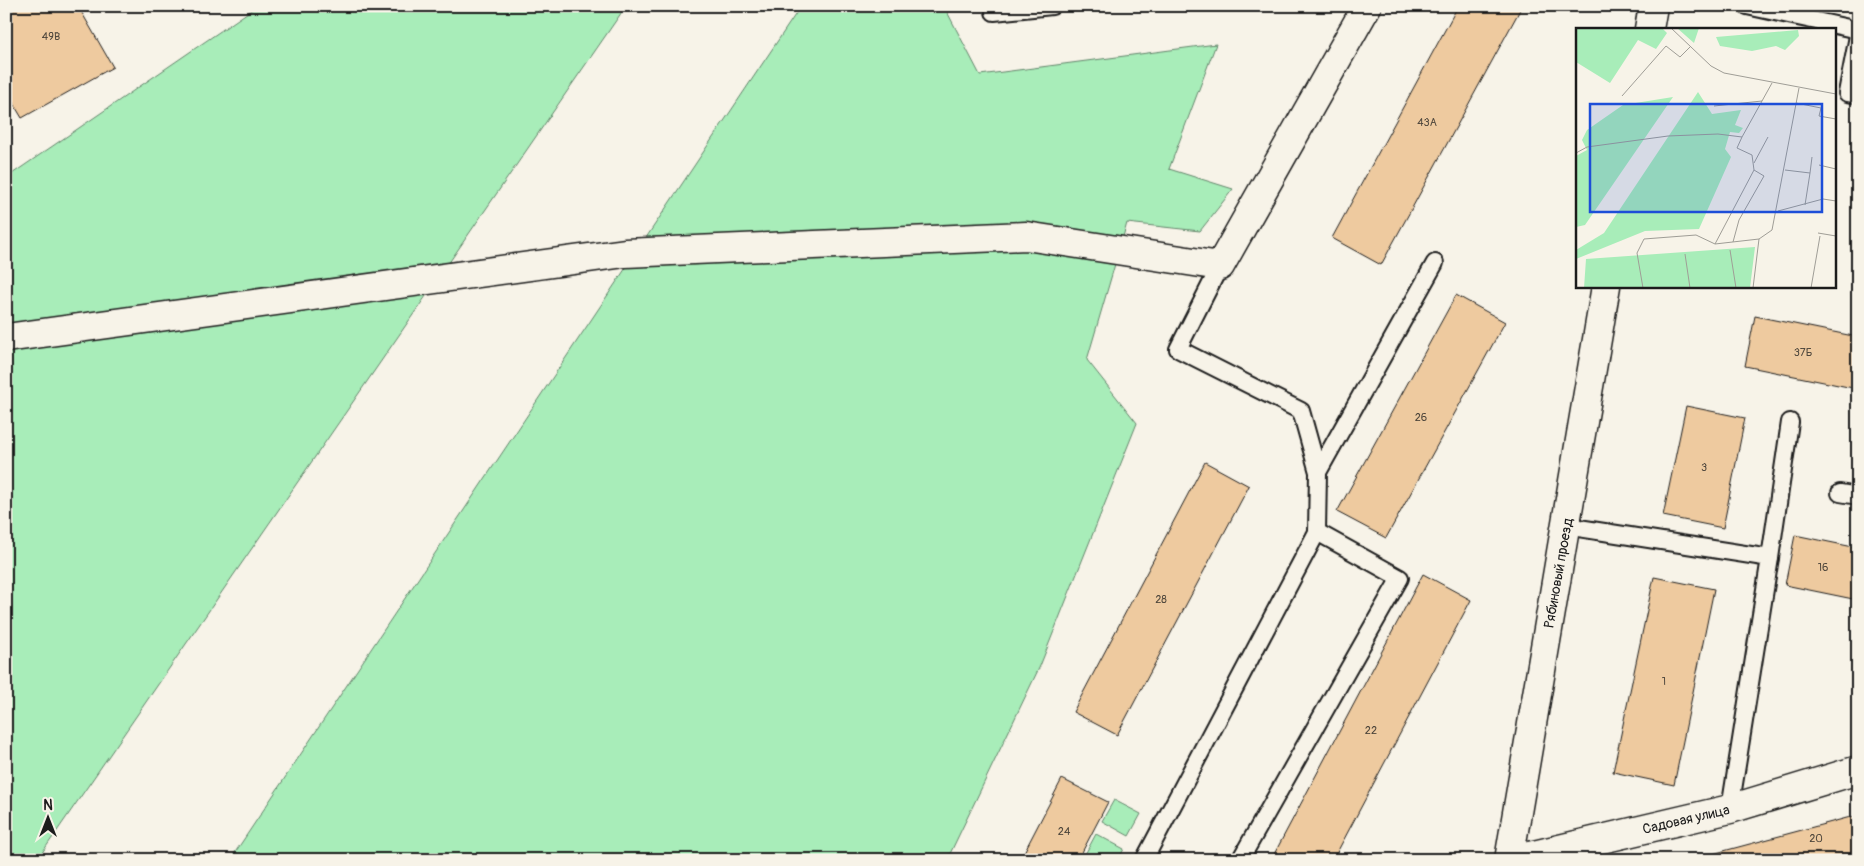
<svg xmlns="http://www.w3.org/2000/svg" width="1864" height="866" font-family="Pangolin,sans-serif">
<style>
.green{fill:#a8edb9;stroke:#62846a}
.building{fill:#eeca9f;stroke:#1c1c1c}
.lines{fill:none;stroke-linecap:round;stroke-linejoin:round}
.service-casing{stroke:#1c1c1c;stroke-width:20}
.minor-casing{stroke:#1c1c1c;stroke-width:31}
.service{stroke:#f7f3e8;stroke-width:16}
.minor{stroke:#f7f3e8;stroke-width:28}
.labels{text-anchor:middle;stroke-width:4.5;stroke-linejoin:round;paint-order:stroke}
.number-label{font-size:11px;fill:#50483d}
.street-label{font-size:14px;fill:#1c1c1c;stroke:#f7f3e8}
.inset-road{fill:none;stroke:#9f9d96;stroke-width:1}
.view{fill:#1d4ed8;fill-opacity:0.15;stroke:#1d4ed8;stroke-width:2.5}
.inset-edge{fill:none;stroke:#1c1c1c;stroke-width:2.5}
</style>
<rect width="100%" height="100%" fill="#f7f3e8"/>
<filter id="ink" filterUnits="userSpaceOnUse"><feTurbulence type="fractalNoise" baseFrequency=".02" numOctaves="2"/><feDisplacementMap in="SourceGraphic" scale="10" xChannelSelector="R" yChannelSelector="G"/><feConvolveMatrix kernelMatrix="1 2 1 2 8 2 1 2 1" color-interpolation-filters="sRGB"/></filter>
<g filter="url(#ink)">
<!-- green -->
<g class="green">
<polygon points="257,6 626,6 37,860 6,860 6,178"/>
<polygon points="801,6 944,6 980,75 1216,44 1169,169 1233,189 1200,231 1127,223 1087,360 1137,423 1040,666 947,860 230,860"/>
<polygon points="1114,800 1141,814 1129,836 1102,821"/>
<polygon points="1096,834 1124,849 1118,860 1082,860"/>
</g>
<!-- building -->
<g class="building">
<polygon points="6,6 78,6 113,67 22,118 6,91"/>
<polygon points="1458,6 1522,6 1381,265 1332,238"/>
<polygon points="1456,295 1505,322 1386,538 1337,512"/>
<polygon points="1755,316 1858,337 1858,389 1745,366"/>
<polygon points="1686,406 1745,418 1723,528 1663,516"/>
<polygon points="1205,462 1249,486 1117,735 1073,712"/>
<polygon points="1795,535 1858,548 1858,600 1785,585"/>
<polygon points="1423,574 1471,600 1333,860 1271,860"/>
<polygon points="1654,577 1714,589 1674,785 1613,772"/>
<polygon points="1062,779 1108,802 1078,860 1020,860"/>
<polygon points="1858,815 1858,860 1690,860"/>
</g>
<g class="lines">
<!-- service casing -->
<g class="service-casing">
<g id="service">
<polyline points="1747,6 1858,30"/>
<polyline points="994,12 1052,6"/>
<polyline points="1858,36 1847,93 1858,95"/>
<polyline points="1318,472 1435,263"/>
<polyline points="1840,493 1858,496"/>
<polyline points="1566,526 1770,558 1730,809"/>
<polyline points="1770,558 1790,422"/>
<polyline points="1144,860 1317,532 1318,472 1301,411 1178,349 1220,266"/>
<polyline points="1240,860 1400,578 1317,532"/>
</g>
</g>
<!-- minor casing -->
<g class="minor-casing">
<g id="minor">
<polyline points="1649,29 1653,6"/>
<polyline points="6,338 625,253 1026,236 1220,266 1367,6"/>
<polyline points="1509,860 1606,286"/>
<polyline points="1512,860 1730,809 1858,770"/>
</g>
</g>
<!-- service -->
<use href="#service" class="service"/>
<!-- minor -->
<use href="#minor" class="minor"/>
</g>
</g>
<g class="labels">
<!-- number labels -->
<g class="number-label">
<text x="51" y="40">49В</text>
<text x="1427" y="126">43А</text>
<text x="1803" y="356">37Б</text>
<text x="1421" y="421">26</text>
<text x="1704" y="471">3</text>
<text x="1823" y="571">16</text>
<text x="1161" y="603">28</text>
<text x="1664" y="685">1</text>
<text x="1371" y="734">22</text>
<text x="1064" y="835">24</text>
<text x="1816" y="842">20</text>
</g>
<!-- street labels -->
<g class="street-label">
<text transform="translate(1558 573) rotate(-80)" y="5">Рябиновый проезд</text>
<text transform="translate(1686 819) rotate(-13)" y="5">Садовая улица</text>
</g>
</g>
<!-- overview -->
<g transform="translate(1576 28)">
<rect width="260" height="260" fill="#f7f3e8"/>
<path d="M0,0h86l5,5 -11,16 -18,-9 -28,43 -34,-21zM101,0h22l-5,15zM222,2l1,6 -14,14 -9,-4 -24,5 -32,-5 -4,-9zM122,64l14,22 29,-4 -6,15 8,3 -4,5 -9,-1 -5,17 6,8 -32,72 -54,2 -69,28v-9l28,-17zM97,69l-88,128 -9,2v-71l11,-6 -5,-10 5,-10 36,-25zM179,219l-5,41h-166l2,-29z" fill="#a8edb9"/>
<path class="inset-road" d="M95,0l40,38 13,7 112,21M46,68l44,-50 14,11 10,-10M220,75l25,5 -2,8 17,3M138,78l48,-5M0,125l11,-6 81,-11 50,-2 24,3 30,-54M178,135l14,-26M243,137l17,4M209,142l25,3 -5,32M234,145l2,-16M202,183l45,-12 13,2M242,205l18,3M157,214l6,-22 25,-44 -10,-6M139,216l39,-74 -2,-15 -15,-7 5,-11M154,222l6,38M109,226l5,34M67,260l-6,-35 7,-14 52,-4 19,9 44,-5 13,-9 27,-142M177,260l6,-49M235,260l9,-52"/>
<path class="view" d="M14,76h232v108h-232z"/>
<rect width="260" height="260" class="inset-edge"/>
</g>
<!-- margin -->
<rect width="1864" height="866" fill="none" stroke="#f7f3e8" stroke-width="25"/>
<rect x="12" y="12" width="1839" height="841" fill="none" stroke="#1c1c1c" stroke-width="2" filter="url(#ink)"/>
<!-- north arrow -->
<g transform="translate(48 818)" stroke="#f7f3e8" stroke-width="4" paint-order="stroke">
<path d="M0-4L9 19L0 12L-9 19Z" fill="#1c1c1c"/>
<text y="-8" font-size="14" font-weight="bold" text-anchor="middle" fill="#1c1c1c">N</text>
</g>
</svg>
